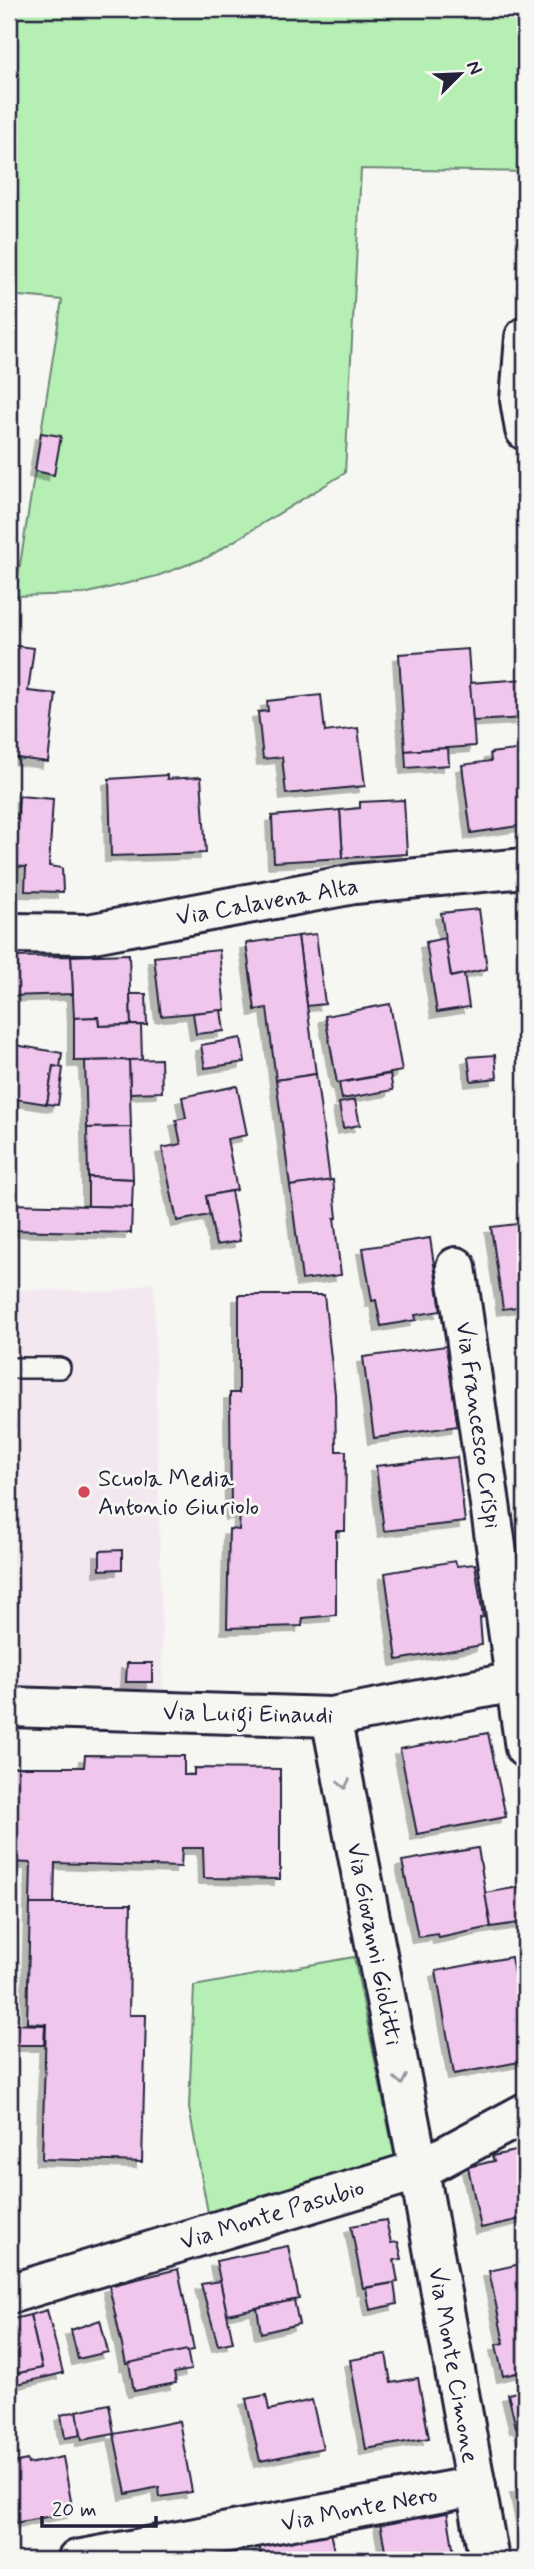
<svg xmlns="http://www.w3.org/2000/svg" width="534" height="2569" font-family="Mynerve,sans-serif">
<style>
.built{fill:#f4e8f0}
.green{fill:#b5efb3;stroke:#6c8877;stroke-width:2}
.building{fill:#f1c6ed;stroke:#22223b;stroke-width:2;filter:url(#shadow)}
.lines{fill:none;stroke-linecap:round;stroke-linejoin:round}
.lane-casing{stroke:#22223b;stroke-width:24}
.street-casing{stroke:#22223b;stroke-width:44}
.lane{stroke:#f6f6f2;stroke-width:19}
.street{stroke:#f6f6f2;stroke-width:38}
.oneway{stroke:#9797a0}
.poi-dot{fill:#d1495b;stroke:#f6f6f2;stroke-width:2.5}
.labels{text-anchor:middle;stroke-width:6;stroke-linejoin:round;paint-order:stroke}
.street-label{font-size:24px;fill:#22223b;stroke:#f6f6f2}
.poi-label{font-size:24px;fill:#22223b;stroke:#f6f6f2;text-anchor:start}
</style>
<defs>
<filter id="shadow"><feDropShadow dx="-6" dy="6" stdDeviation="0" flood-color="#0004"/></filter>
</defs>
<rect width="100%" height="100%" fill="#f6f6f2"/>
<filter id="ink" filterUnits="userSpaceOnUse"><feTurbulence type="fractalNoise" baseFrequency=".0143" numOctaves="2"/><feDisplacementMap in="SourceGraphic" scale="14" xChannelSelector="R" yChannelSelector="G"/><feConvolveMatrix kernelMatrix="1 2 1 2 8 2 1 2 1" color-interpolation-filters="sRGB"/></filter>
<g filter="url(#ink)">
<!-- built -->
<polygon class="built" points="154,1282 163,1693 9,1695 9,1289 114,1292"/>
<!-- green -->
<g class="green">
<polygon points="9,9 525,9 525,172 361,169 345,473 208,557 157,576 84,594 15,596 62,300 9,295"/>
<polygon points="354,1957 395,2159 208,2213 189,2108 194,1986"/>
</g>
<!-- building -->
<g class="building">
<polygon points="41,433 61,436 54,475 35,471"/>
<polygon points="9,645 34,648 28,691 56,694 48,762 9,757"/>
<polygon points="468,649 475,746 405,751 399,654"/>
<polygon points="525,679 525,718 473,721 470,683"/>
<polygon points="321,695 325,732 358,728 365,786 286,794 282,757 263,759 258,712 268,711 267,701"/>
<polygon points="448,748 449,765 406,768 405,751"/>
<polygon points="525,749 525,825 471,833 462,765 491,761 490,753"/>
<polygon points="167,775 167,779 201,777 206,853 111,856 109,779"/>
<polygon points="19,796 53,799 49,866 62,868 63,892 25,891 26,867 9,866 9,818 17,819"/>
<polygon points="404,800 407,854 343,858 340,810 360,808 360,802"/>
<polygon points="340,810 343,858 274,862 272,816"/>
<polygon points="479,909 487,969 451,977 441,913"/>
<polygon points="316,934 325,1004 307,1006 298,936"/>
<polygon points="298,936 316,1074 276,1080 267,1008 255,1010 246,943"/>
<polygon points="445,938 451,977 464,974 469,1007 437,1012 426,942"/>
<polygon points="219,950 225,1010 161,1016 154,957"/>
<polygon points="129,954 131,1025 99,1026 98,1017 74,1018 71,956"/>
<polygon points="71,956 73,994 9,996 9,957"/>
<polygon points="130,994 146,994 147,1025 131,1025"/>
<polygon points="390,1004 402,1071 337,1083 325,1016"/>
<polygon points="221,1010 224,1031 196,1034 193,1013"/>
<polygon points="98,1017 99,1026 141,1025 142,1060 74,1061 74,1018"/>
<polygon points="241,1038 245,1062 205,1068 201,1045"/>
<polygon points="9,1044 62,1053 60,1068 53,1066 47,1104 9,1098"/>
<polygon points="495,1055 497,1078 471,1081 468,1057"/>
<polygon points="161,1059 162,1092 130,1093 129,1060"/>
<polygon points="129,1060 131,1127 87,1128 85,1061"/>
<polygon points="53,1066 63,1068 58,1105 47,1104"/>
<polygon points="316,1074 330,1181 290,1186 276,1080"/>
<polygon points="390,1074 393,1090 342,1099 339,1083"/>
<polygon points="237,1086 247,1135 227,1139 237,1190 206,1196 210,1215 177,1221 162,1148 181,1144 176,1120 186,1118 182,1097"/>
<polygon points="355,1100 360,1125 343,1128 339,1103"/>
<polygon points="131,1127 133,1179 88,1177 87,1128"/>
<polygon points="88,1177 133,1179 132,1207 88,1206"/>
<polygon points="333,1180 337,1218 334,1218 341,1275 302,1280 290,1186"/>
<polygon points="231,1191 240,1241 216,1245 206,1196"/>
<polygon points="9,1204 132,1207 131,1233 9,1230"/>
<polygon points="525,1223 525,1306 503,1309 491,1227"/>
<polygon points="430,1238 441,1311 415,1315 416,1320 381,1326 376,1300 372,1301 363,1248"/>
<polygon points="239,1295 324,1295 335,1394 336,1451 346,1451 345,1531 336,1531 336,1615 303,1618 302,1626 227,1628 229,1529 239,1530 240,1513 231,1514 230,1393 239,1393"/>
<polygon points="446,1346 458,1426 374,1438 363,1357"/>
<polygon points="9,1388 12,1388 11,1616 9,1616"/>
<polygon points="457,1457 465,1522 384,1531 376,1466"/>
<polygon points="122,1550 122,1569 100,1570 100,1551"/>
<polygon points="455,1561 457,1566 475,1564 483,1617 480,1618 482,1645 397,1660 385,1573"/>
<polygon points="127,1663 152,1663 152,1682 126,1682"/>
<polygon points="488,1733 506,1817 417,1834 400,1749"/>
<polygon points="85,1755 184,1756 184,1775 194,1775 194,1768 280,1769 280,1879 204,1878 203,1848 182,1848 181,1867 55,1863 54,1904 30,1904 31,1863 9,1862 9,1767 84,1767"/>
<polygon points="478,1848 491,1927 439,1938 438,1934 418,1937 402,1861"/>
<polygon points="525,1886 525,1922 491,1927 485,1893"/>
<polygon points="30,1904 131,1904 129,2015 146,2015 142,2162 42,2159 46,2024 27,2023"/>
<polygon points="511,1957 525,2036 525,2061 454,2074 436,1971"/>
<polygon points="9,2024 45,2025 44,2045 9,2045"/>
<polygon points="525,2149 525,2218 481,2228 468,2167 494,2161 492,2156"/>
<polygon points="386,2220 391,2243 398,2242 402,2259 394,2260 398,2282 363,2288 351,2226"/>
<polygon points="288,2246 299,2299 227,2314 216,2261"/>
<polygon points="525,2263 525,2371 503,2376 496,2345 504,2343 489,2271"/>
<polygon points="178,2269 194,2350 126,2364 109,2286"/>
<polygon points="220,2281 233,2342 218,2345 201,2284"/>
<polygon points="394,2283 397,2304 370,2310 366,2288"/>
<polygon points="294,2300 299,2324 261,2333 257,2308"/>
<polygon points="47,2310 63,2373 9,2386 9,2375 42,2368 30,2315"/>
<polygon points="30,2315 42,2368 9,2375 9,2320"/>
<polygon points="100,2320 108,2352 78,2359 71,2330"/>
<polygon points="187,2350 191,2370 174,2373 176,2383 134,2391 129,2363"/>
<polygon points="386,2354 391,2383 418,2378 429,2438 366,2449 350,2360"/>
<polygon points="525,2390 525,2447 520,2426 516,2427 508,2394"/>
<polygon points="266,2395 269,2410 312,2400 323,2448 260,2461 246,2399"/>
<polygon points="109,2404 114,2434 82,2440 77,2411"/>
<polygon points="77,2411 81,2435 65,2438 61,2415"/>
<polygon points="179,2421 192,2492 160,2497 159,2487 126,2494 114,2434"/>
<polygon points="63,2457 73,2512 9,2524 9,2464 27,2460 28,2464"/>
<polygon points="525,2486 525,2531 516,2487"/>
<polygon points="447,2511 455,2560 387,2560 380,2523"/>
<polygon points="330,2532 336,2560 262,2560 259,2544"/>
</g>
<g class="lines">
<!-- lane casing -->
<g class="lane-casing">
<polyline id="lane" points="9,1368 60,1368"/>
</g>
<!-- street casing -->
<g class="street-casing">
<g id="street">
<polyline points="525,337 520,400 525,430"/>
<polyline points="9,933 88,934 354,884 525,868"/>
<polyline points="456,1267 525,1748"/>
<polyline points="9,1707 331,1717 525,1680"/>
<polyline points="331,1717 419,2170 489,2560"/>
<polyline points="9,2294 419,2170 525,2113"/>
<polyline points="77,2560 476,2486"/>
</g>
</g>
<!-- lane -->
<use href="#lane" class="lane"/>
<!-- street -->
<use href="#street" class="street"/>
</g>
<!-- one-way arrows -->
<defs><path id="oneway-chevron" d="M-2-3.5L2.5 0L-2 3.5" fill="none" stroke-width="1.6" stroke-linecap="round" stroke-linejoin="round" transform="scale(1.75)"/></defs>
<g class="oneway">
<use href="#oneway-chevron" transform="translate(344 1784) rotate(79)"/>
<use href="#oneway-chevron" transform="translate(401 2080) rotate(79)"/>
</g>
</g>
<!-- markers -->
<circle class="poi-dot" cx="84" cy="1492" r="7"/>
<g class="labels">
<!-- street labels -->
<g class="street-label">
<text transform="translate(267 901) rotate(-10)" y="8">Via Calavena Alta</text>
<text transform="translate(479 1425) rotate(82)" y="8">Via Francesco Crispi</text>
<text transform="translate(248 1713) rotate(1)" y="8">Via Luigi Einaudi</text>
<text transform="translate(375 1944) rotate(79)" y="8">Via Giovanni Giolitti</text>
<text transform="translate(272 2214) rotate(-17)" y="8">Via Monte Pasubio</text>
<text transform="translate(454 2365) rotate(80)" y="8">Via Monte Cimone</text>
<text transform="translate(359 2508) rotate(-11)" y="8">Via Monte Nero</text>
</g>
<!-- poi labels -->
<g class="poi-label">
<text x="98" y="1486">Scuola Media<tspan x="98" dy="28">Antonio Giuriolo</tspan></text>
</g>
</g>
<!-- margin -->
<rect width="534" height="2569" fill="none" stroke="#f6f6f2" stroke-width="35"/>
<rect x="18" y="18" width="499" height="2534" fill="none" stroke="#22223b" stroke-width="2.5" filter="url(#ink)"/>
<!-- north arrow -->
<g transform="translate(460 74) rotate(66)" stroke="#f6f6f2" stroke-width="5" paint-order="stroke">
<path d="M0-5L12 26L0 18L-12 26Z" fill="#22223b"/>
<text y="-10" font-size="19" font-weight="bold" text-anchor="middle" fill="#22223b">N</text>
</g>
<!-- scale -->
<path d="M42 2516v10h114v-10" fill="none" stroke="#22223b" stroke-width="3.5"/>
<text x="52" y="2516" font-size="21" fill="#22223b" stroke="#f6f6f2" stroke-width="5" paint-order="stroke">20 m</text>
</svg>
